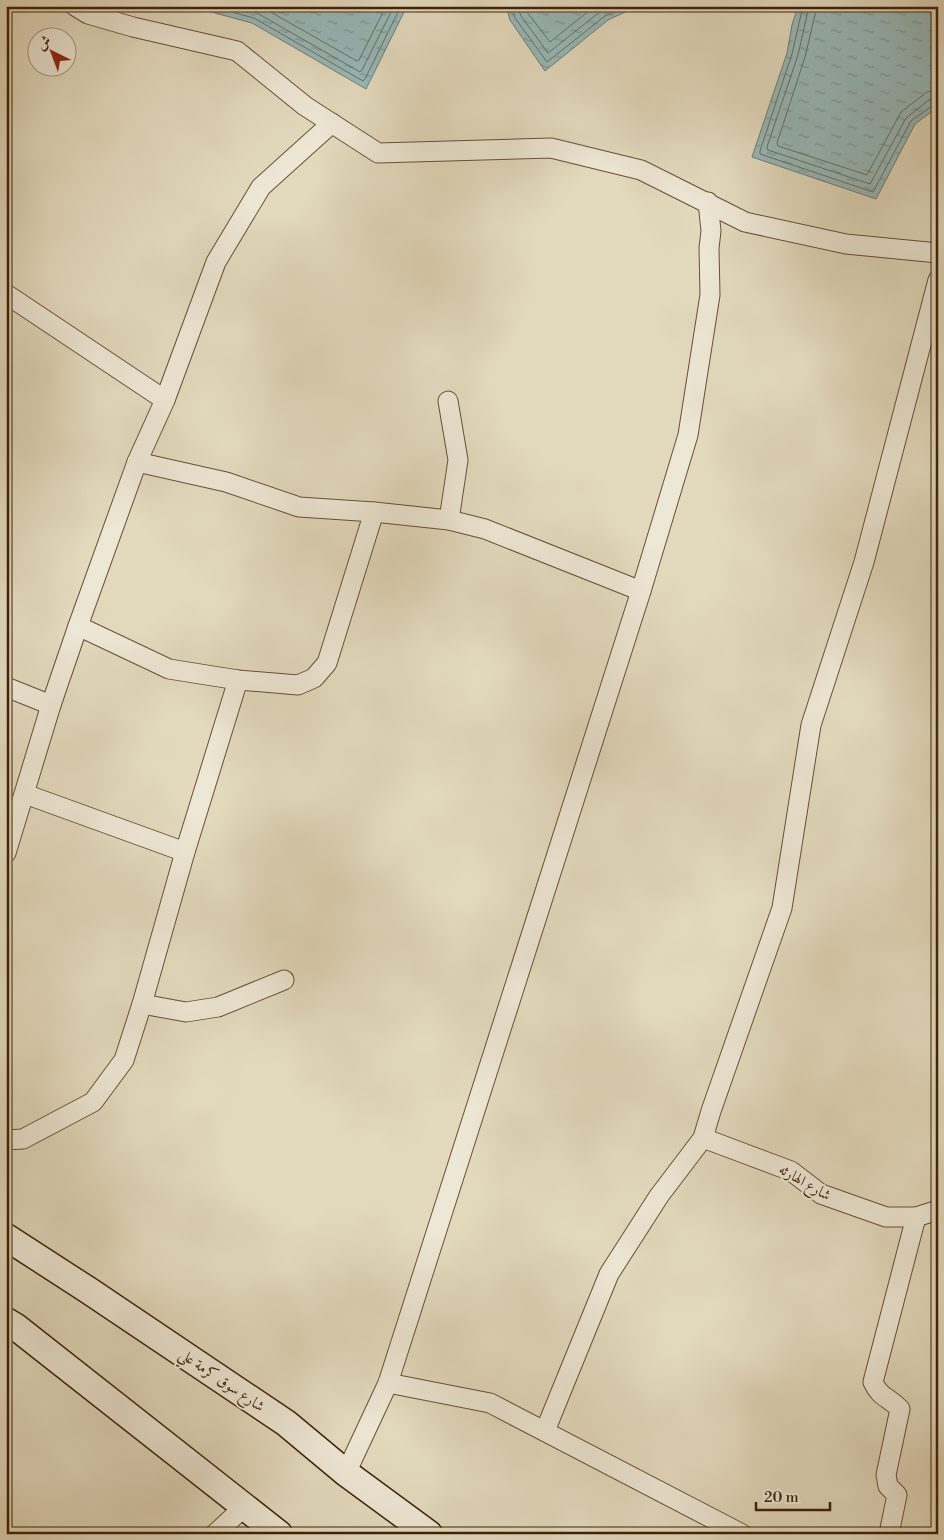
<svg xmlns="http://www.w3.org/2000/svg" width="944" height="1540" font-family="'Libre Bodoni',Amiri,serif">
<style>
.water{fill:url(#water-ripples);stroke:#747d73}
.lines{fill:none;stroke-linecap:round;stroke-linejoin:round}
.shore{stroke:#6b6e61;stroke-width:1}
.minor-casing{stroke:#685036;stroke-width:21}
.secondary-casing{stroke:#3f2208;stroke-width:29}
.minor{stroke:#ede7d5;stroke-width:19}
.secondary{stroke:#ede7d5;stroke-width:26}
.labels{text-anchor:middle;stroke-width:4;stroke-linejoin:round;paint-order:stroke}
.street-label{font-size:15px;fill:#3f2208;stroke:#ede7d5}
</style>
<defs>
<pattern id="water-ripples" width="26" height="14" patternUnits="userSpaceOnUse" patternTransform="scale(1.25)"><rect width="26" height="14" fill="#97b9ba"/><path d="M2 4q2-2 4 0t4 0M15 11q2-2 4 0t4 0" fill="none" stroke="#7d9695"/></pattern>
</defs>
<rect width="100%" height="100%" fill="#e3dabe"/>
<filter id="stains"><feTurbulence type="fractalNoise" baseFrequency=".004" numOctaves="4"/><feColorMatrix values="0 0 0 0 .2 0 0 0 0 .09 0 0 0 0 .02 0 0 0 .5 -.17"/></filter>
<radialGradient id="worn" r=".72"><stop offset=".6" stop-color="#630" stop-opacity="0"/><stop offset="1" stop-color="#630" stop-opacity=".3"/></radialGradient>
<!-- water -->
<g class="water">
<polygon points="189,6 407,6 366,89 252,23"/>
<polygon points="506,6 638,6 608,20 545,71 510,20"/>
<polygon points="798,6 933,6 938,8 938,107 915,124 876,199 752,157 787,53 792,25"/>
</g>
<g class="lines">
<!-- shore -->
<g class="shore">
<polyline points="209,6 254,18 363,81 365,79 401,6"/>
<polyline points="233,6 257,13 360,72 362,70 394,6"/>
<polyline points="260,6 357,61 359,60 386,6"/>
<polyline points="511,6 515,18 547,62 605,16 626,6"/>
<polyline points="517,6 521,16 548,53 601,11 611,6"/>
<polyline points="525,6 527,12 550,42 595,6"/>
<polyline points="803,6 792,54 760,151 760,154 873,192 911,121 933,105 938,104"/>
<polyline points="809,6 798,55 767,147 768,150 870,184 906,118 930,99 938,97"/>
<polyline points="817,6 805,57 777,143 778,146 867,175 901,112 927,92 938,90"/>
</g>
<!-- minor casing -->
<g class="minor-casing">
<g id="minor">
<polyline points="75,6 88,14 133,27 237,51 305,106 378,153 551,148 641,170 745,222 846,244 938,253"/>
<polyline points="6,294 165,400"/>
<polyline points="448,401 458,460 449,520"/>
<polyline points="137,462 226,482 299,507 374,512 449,520 485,529 641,591"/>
<polyline points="78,626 169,669 238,680 298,685 314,678 327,663 374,512"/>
<polyline points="6,687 51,705"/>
<polyline points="25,794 185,852"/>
<polyline points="6,853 51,705 78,626 137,462 165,400 216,262 261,187 332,123"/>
<polyline points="142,1004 186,1012 218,1007 284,980"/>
<polyline points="703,1138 791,1171 821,1194 886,1217 916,1217 938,1210"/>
<polyline points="6,1140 23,1139 93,1102 124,1060 142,1004 185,852 238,680"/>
<polyline points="388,1383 490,1403 742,1534"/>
<polyline points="545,1431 609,1274 659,1196 703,1138 711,1111 782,908 811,725 864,562 938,280"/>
<polyline points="346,1473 388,1383 641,591 688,435 710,295 709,248 711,231 708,202"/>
<polyline points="215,1534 244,1507"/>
<path d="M889,1534l8,-39 -9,-9 -2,-11 14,-66c-11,-12 -20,-11 -27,-27l43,-165"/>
</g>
</g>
<!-- secondary casing -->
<g class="secondary-casing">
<g id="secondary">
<polyline points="6,1237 88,1290 286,1423 346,1473 429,1534"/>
<polyline points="6,1321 16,1327 279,1534"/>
</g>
</g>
<!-- minor -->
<use href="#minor" class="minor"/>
<!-- secondary -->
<use href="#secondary" class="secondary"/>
</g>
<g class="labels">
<!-- street labels -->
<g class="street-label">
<text transform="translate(805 1182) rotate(30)" y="5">شارع الهارثه</text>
<text transform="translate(222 1380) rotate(34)" y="5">شارع سوق كرمة علي</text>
</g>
</g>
<!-- margin -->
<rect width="944" height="1540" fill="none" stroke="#e3dabe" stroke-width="25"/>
<rect x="8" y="8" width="929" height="1525" fill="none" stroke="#3f2208" stroke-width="2.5"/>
<rect x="12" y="12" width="919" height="1515" fill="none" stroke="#3f2208"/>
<!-- north arrow -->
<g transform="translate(52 52) rotate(318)"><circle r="24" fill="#ede7d5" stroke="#a79883"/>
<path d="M0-4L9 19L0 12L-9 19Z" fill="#8f2418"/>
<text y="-8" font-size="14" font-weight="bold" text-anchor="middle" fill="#3f2208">ش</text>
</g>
<!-- scale -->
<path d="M756 1502v8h74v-8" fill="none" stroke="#3f2208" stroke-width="2.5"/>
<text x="764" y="1502" font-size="15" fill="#3f2208" stroke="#ede7d5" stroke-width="4" paint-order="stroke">20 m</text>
<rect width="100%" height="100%" filter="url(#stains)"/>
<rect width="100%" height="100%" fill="url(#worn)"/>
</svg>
